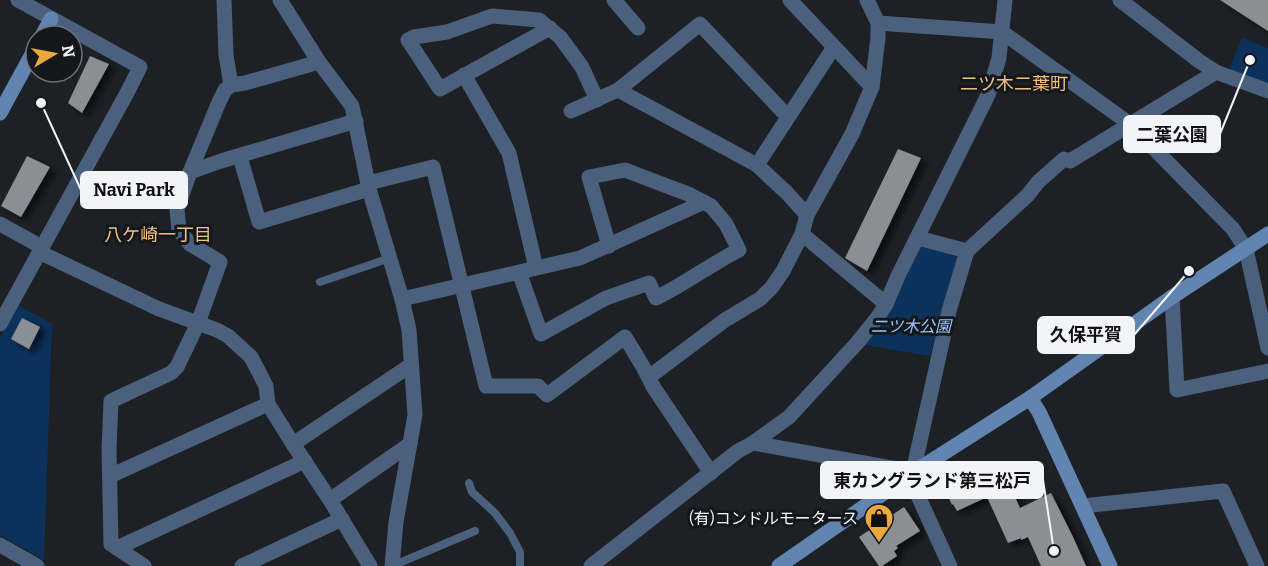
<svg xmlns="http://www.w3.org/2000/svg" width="1268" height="566" font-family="Bitter,'Noto Sans JP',serif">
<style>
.green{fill:#0c315b}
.building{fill:#8a8f95;filter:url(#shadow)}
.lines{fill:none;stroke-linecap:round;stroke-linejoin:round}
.lane{stroke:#4b607c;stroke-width:8}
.street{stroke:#4b607c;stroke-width:15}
.secondary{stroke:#6284b0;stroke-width:15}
.labels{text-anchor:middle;stroke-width:6;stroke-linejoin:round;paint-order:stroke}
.park-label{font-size:16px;font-style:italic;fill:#9ac3f8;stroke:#14171c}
.poi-label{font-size:16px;fill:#f2f4f8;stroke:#14171c;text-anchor:end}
.neighbourhood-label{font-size:18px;fill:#f0c07e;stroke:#14171c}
.leader{fill:none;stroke:#f2f4f8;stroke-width:2}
.callout-dot{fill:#f2f4f8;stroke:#14171c;stroke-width:2}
.callout{fill:#f2f4f8;stroke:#f2f4f8;stroke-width:2}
.callout-label{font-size:18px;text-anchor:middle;font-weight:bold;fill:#111}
</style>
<defs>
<filter id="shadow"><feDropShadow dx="6" dy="4" stdDeviation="3" flood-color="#0009"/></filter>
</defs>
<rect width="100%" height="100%" fill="#1d2125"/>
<!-- green -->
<g class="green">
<polygon points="1242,38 1268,48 1268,86 1228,72"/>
<polygon points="943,244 958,260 930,356 865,345 920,247"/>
<polygon points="18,305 52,324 44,560 0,535 0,338"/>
</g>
<!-- building -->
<g class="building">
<polygon points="1220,0 1268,0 1268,31"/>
<polygon points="90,56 109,64 82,113 68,103"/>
<polygon points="898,149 921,158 867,271 845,258"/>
<polygon points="27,156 50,167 21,217 1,206"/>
<polygon points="22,318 40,327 29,349 11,339"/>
<polygon points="1003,471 1020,508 1051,493 1073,537 1086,566 1041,566 1028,537 1021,540 1021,538 1008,543 987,497 957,511 953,504 952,505 941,481 956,474 964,492 993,480 991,477"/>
<polygon points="904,507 920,531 896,546 898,548 894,551 897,556 882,566 879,566 859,537"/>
</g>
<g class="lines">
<!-- lane -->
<g class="lane">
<polyline points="320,282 390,258"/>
<polyline points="469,483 472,492 495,513 510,533 520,552 520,566"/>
<polyline points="392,566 475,531"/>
</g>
<!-- street -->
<g class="street">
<polyline points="280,0 319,62 352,106 369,189 402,299 409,330 415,415 396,522 392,566"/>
<polyline points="614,0 638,28"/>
<polyline points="790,0 872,87"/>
<polyline points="1120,0 1199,61 1216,72 1268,91"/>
<polyline points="878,23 1002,32 1130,124 1233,229 1246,249 1268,348"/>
<polyline points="550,28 440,89 408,40 414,37 447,32 492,16 539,20 560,37 582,67 597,100"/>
<polyline points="464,75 509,153 536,268"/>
<polyline points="231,85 245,83 319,62"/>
<polyline points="618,90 757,165 787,193 807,215"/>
<polyline points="571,111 618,90 700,24 788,117"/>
<polyline points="240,157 259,222 369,189"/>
<polyline points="757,165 834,47"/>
<polyline points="190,172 221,161 356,121"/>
<polyline points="368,183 433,167 486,386 538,386 547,395 625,337 642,365 654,388 711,473"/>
<polyline points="0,224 42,247"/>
<polyline points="802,234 886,304"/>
<polyline points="918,238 967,251"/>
<polyline points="39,252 159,309 217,330 228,336 251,357 266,386 268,404 293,444 330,500 370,566"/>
<path d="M519,272l22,62 65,-36 43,-15 7,15c29,-14 55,-34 83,-48l-13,-26 -15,-18 -23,-12 -63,-24 -36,7 20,69"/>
<polyline points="1172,297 1177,390 1268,371"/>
<polyline points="402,299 580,258 704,202"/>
<polyline points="0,324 128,91 140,67 18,0"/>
<polyline points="649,377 725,320 760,299 772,287 783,271 802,234 807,215 852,134 872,87 878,38 878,23 867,0"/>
<polyline points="753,443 914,472"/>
<polyline points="293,444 411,365"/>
<polyline points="913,472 949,311 967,251 1028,195 1038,182 1064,159 1070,161 1216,72"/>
<polyline points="110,476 268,404"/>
<polyline points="909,476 950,566"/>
<polyline points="330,500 410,444"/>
<polyline points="1083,506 1223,491 1257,566"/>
<polyline points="0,545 37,566"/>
<polyline points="117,548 305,461"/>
<polyline points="144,566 111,544 109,449 111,401 171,373 177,367 198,323 220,262 190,244 179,230 177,209 190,172 219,102 225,90 231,85 226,55 224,0"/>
<polyline points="242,566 342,519"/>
<polyline points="591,566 738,451 753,443 789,417 857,343 878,317 886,304 898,276 988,95 999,58 1005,0"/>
</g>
<!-- secondary -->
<g class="secondary">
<polyline points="42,36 51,19"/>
<polyline points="0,113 36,47"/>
<polyline points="1030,398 1039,412 1110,566"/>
<polyline points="779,566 914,472 1030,398 1172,297 1268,234"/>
</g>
</g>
<!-- icons -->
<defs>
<g id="shop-pin" transform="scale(1.5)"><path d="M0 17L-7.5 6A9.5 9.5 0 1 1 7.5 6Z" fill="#eda83b" stroke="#14171c"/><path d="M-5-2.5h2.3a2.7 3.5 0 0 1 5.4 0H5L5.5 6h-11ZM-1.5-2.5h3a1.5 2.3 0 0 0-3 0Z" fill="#111"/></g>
</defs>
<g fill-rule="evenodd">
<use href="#shop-pin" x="879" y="518"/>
</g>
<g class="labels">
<!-- park labels -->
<g class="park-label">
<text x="911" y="332">二ツ木公園</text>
</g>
<!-- poi labels -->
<g class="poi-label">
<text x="858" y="524">(有)コンドルモータース</text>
</g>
<!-- neighbourhood labels -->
<g class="neighbourhood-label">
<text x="1014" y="90">二ツ木二葉町</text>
<text x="158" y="241">八ケ崎一丁目</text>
</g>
</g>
<!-- callouts -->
<path class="leader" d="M1250 60L1220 134M41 103L81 190M1189 271L1134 335M1054 551L1043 480"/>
<g class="callout-dot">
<circle cx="1250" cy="60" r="6"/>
<circle cx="41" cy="103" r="6"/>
<circle cx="1189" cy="271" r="6"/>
<circle cx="1054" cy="551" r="6"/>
</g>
<g class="callout">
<rect x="1124" y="116" width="96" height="36" rx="6"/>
<rect x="81" y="172" width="106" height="36" rx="6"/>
<rect x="1038" y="317" width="96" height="36" rx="6"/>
<rect x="821" y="462" width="222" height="36" rx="6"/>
</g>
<g class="callout-label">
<text x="1172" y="141">二葉公園</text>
<text x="134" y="196">Navi Park</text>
<text x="1086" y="341">久保平賀</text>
<text x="932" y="487">東カングランド第三松戸</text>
</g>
<!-- north arrow -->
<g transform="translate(54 54) rotate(80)"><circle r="28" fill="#14171c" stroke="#6d6f74" stroke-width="1.5"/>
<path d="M0-4.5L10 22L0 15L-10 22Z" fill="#eda83b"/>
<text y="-9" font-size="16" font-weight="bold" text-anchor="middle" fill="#f2f4f8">N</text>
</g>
</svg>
